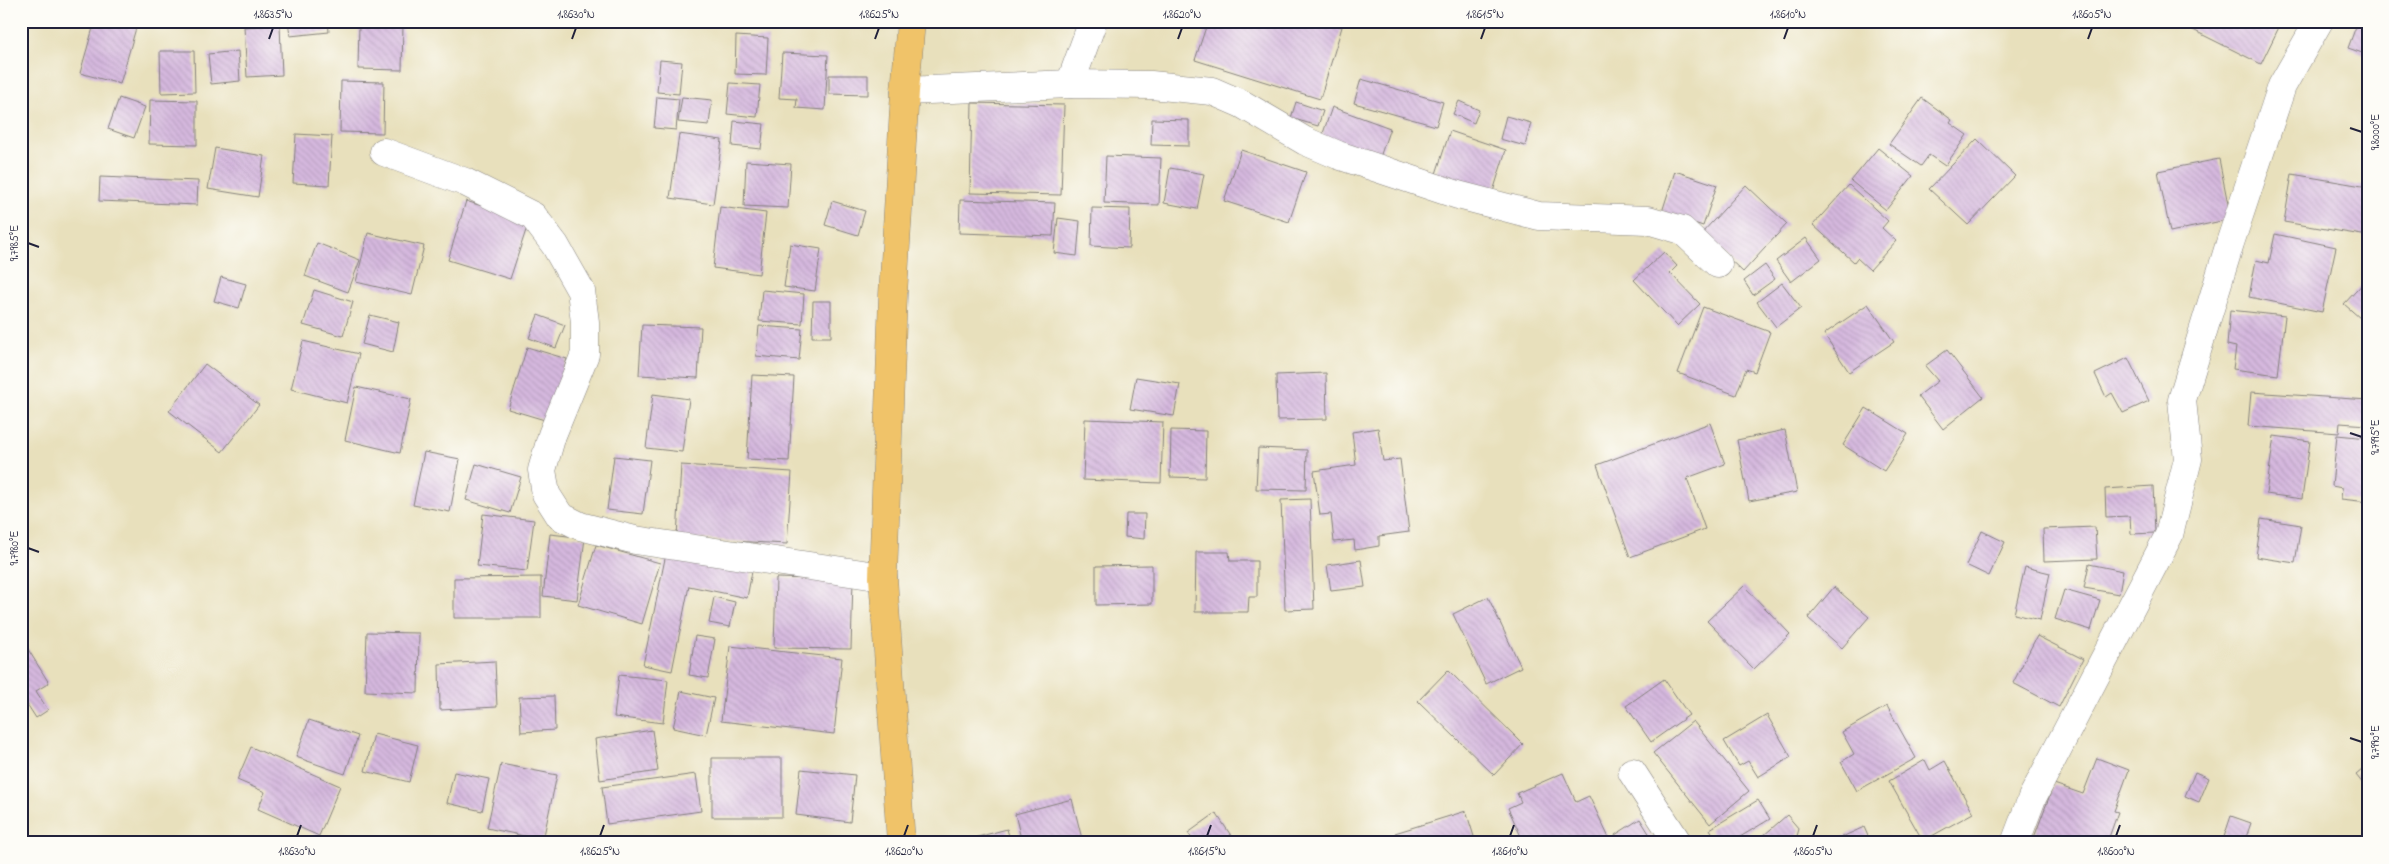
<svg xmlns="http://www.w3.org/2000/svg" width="2389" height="864" font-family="'Indie Flower',sans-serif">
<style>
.building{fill:url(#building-back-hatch)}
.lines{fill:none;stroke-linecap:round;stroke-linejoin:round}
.minor-casing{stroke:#85817c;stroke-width:29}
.primary-casing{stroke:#85817c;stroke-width:29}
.minor{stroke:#fff;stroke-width:28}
.primary{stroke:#f0c369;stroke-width:28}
.ticks{fill:none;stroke:#22223b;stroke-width:2}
.neatline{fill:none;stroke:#22223b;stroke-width:2}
.ticks-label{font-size:12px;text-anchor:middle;fill:#22223b}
</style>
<defs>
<pattern id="building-back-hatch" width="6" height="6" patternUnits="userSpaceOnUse" patternTransform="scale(1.25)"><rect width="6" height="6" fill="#d5b8de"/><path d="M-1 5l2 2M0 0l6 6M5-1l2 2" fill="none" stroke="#b79ebf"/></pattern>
</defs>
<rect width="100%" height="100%" fill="#fdfcf7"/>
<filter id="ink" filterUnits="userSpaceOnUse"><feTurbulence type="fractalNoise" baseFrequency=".02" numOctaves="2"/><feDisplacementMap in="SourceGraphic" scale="10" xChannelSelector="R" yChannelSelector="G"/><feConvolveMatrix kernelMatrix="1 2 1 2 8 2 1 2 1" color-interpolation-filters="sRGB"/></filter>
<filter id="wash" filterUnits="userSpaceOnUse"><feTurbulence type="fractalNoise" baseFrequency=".0096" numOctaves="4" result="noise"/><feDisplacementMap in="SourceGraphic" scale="20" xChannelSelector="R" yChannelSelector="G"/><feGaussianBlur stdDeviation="1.12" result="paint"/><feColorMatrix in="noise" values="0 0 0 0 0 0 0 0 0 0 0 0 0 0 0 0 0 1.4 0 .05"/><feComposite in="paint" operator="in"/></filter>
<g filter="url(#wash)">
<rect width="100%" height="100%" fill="#e8e0bc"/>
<g id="blocks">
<!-- building -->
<g class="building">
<polygon points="95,21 138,21 120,84 80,73"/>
<polygon points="288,21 328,21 329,32 290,36"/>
<polygon points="1208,21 1323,21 1342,27 1320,99 1195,60"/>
<polygon points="2191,21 2282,21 2261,64 2187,27"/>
<polygon points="2358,21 2368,21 2368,55 2348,48"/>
<polygon points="359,24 403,25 402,70 358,69"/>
<polygon points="280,25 282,75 247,77 244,27"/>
<polygon points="736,36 768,38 766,75 735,74"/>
<polygon points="160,51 194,51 195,92 161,93"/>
<polygon points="238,51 240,81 211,84 208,54"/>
<polygon points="782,53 828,55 825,110 796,108 797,99 779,98"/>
<polygon points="660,60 682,62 679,94 657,92"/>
<polygon points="829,75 868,75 868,95 829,94"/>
<polygon points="1361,79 1443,102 1436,126 1354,103"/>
<polygon points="341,81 384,82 383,133 340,132"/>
<polygon points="730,83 760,85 757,117 727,114"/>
<polygon points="657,97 679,99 676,130 654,128"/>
<polygon points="682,97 712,100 709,125 678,122"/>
<polygon points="119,98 145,107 134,138 108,129"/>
<polygon points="1922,98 1952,120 1950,123 1967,135 1945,166 1929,155 1921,166 1889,144"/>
<polygon points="150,100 197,101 197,145 149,144"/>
<polygon points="1459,101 1479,110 1474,123 1453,114"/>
<polygon points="1296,102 1323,111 1318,126 1291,118"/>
<polygon points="972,103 1064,105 1061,195 970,193"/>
<polygon points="1332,107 1390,128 1378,163 1320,142"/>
<polygon points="1506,116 1531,123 1525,146 1500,139"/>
<polygon points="1152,119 1189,120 1189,146 1151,145"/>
<polygon points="734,121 764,124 761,149 732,146"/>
<polygon points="1450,131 1506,150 1491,198 1434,180"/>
<polygon points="296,134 332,136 329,185 293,183"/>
<polygon points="679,134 722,140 713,204 670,198"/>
<polygon points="1977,139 2015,176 1968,225 1929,189"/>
<polygon points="215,148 264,156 258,197 208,189"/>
<polygon points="1878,148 1913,176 1886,210 1851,181"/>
<polygon points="1241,150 1306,172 1289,222 1224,201"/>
<polygon points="1106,156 1161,158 1159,205 1104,203"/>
<polygon points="2219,159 2231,219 2170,232 2158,171"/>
<polygon points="746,161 791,164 788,208 744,206"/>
<polygon points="1170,168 1204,174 1197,209 1164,203"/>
<polygon points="1675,171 1717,185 1703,226 1662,212"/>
<polygon points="2292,174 2368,187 2368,236 2284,222"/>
<polygon points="100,177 198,181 197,205 99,201"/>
<polygon points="1746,185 1787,224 1743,272 1702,233"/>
<polygon points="1849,185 1888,221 1882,228 1896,241 1870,270 1857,258 1854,262 1813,225"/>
<polygon points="960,200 1055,203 1053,236 959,233"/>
<polygon points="466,201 529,221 510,279 448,260"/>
<polygon points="832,201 865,211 858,235 825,225"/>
<polygon points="720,207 766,213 759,274 713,268"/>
<polygon points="1092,208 1130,209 1129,248 1091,246"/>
<polygon points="1058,218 1080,221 1077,256 1054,253"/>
<polygon points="368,233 424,246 412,295 356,282"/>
<polygon points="2275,234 2336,247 2322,312 2249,297 2256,260 2269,263"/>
<polygon points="1806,238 1821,259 1791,282 1776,261"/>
<polygon points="317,243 360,260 348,292 305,276"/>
<polygon points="790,244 821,249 815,291 784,287"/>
<polygon points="1664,252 1677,266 1670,273 1700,304 1677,326 1634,280"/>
<polygon points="1765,265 1775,279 1753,295 1744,281"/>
<polygon points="221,277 246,284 239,308 214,301"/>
<polygon points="2368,278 2368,325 2344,304"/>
<polygon points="1782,283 1801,308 1776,327 1757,302"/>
<polygon points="314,290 353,302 343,336 303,325"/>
<polygon points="762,290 804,294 802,324 759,321"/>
<polygon points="813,301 831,301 831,337 812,337"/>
<polygon points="1868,304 1894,342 1849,372 1824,334"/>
<polygon points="1703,307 1770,332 1755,372 1746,369 1736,395 1678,373"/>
<polygon points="2230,310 2285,316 2278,375 2233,369 2236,347 2227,345"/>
<polygon points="370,315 399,322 393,352 362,344"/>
<polygon points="538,315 565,325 556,348 529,338"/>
<polygon points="642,325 701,327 698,378 639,375"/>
<polygon points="759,326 802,329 799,360 756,356"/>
<polygon points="303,341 359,354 347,403 291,389"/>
<polygon points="527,347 567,359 548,421 508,409"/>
<polygon points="1947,350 1983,397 1943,429 1918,396 1938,381 1925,366"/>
<polygon points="2128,358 2149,401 2123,413 2112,393 2106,397 2095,374"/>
<polygon points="205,364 259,405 222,452 169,411"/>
<polygon points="1326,373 1327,419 1277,420 1276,375"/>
<polygon points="752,375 794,377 789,461 747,459"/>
<polygon points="1136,377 1180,384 1174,416 1130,409"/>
<polygon points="356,387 411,399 400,453 345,440"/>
<polygon points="2251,392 2368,400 2368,425 2340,423 2339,433 2248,426"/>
<polygon points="653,394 689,399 682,452 646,448"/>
<polygon points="1866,408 1908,434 1884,471 1843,445"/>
<polygon points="1085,419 1163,422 1161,483 1083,480"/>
<polygon points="1710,423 1725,464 1687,478 1705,529 1630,557 1597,465"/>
<polygon points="1378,428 1383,461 1400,459 1409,532 1379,536 1379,546 1355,550 1354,540 1334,542 1331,514 1320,515 1314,471 1356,465 1352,432"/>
<polygon points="1171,430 1206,431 1205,478 1170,477"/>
<polygon points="1785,430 1797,492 1749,501 1737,440"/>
<polygon points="2337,435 2368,438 2368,502 2341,499 2342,488 2332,486"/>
<polygon points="2274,436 2310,441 2302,499 2266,494"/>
<polygon points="1258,448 1307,450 1306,490 1256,489"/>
<polygon points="424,452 460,459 450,512 413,505"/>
<polygon points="614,456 650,460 643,514 607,510"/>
<polygon points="476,464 521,477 510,513 466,500"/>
<polygon points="681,465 792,472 787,544 677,538"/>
<polygon points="2153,486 2155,533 2131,534 2130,516 2106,517 2105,489"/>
<polygon points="1310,499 1314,609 1285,610 1281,500"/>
<polygon points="483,514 534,520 527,571 477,566"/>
<polygon points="1126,514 1145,514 1144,539 1125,537"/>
<polygon points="2261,519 2301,525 2295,563 2256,557"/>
<polygon points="2095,527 2097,559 2044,561 2043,529"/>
<polygon points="1982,531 2005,542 1989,576 1966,565"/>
<polygon points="550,534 585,538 577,600 543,596"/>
<polygon points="596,545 660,563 642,624 578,605"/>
<polygon points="667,549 753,566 747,598 689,586 672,671 643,665"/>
<polygon points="1196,552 1229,552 1230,561 1257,561 1257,597 1249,597 1248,612 1195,612"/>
<polygon points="1361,560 1365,587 1331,591 1327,565"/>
<polygon points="2367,562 2368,563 2368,586 2363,585"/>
<polygon points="2089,564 2123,571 2119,594 2084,588"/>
<polygon points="1152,565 1152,604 1096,605 1096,566"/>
<polygon points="2025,567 2050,573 2040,620 2014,614"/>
<polygon points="541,577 541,618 454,618 454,578"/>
<polygon points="776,578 853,580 851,649 774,648"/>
<polygon points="1744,586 1790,634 1754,669 1707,621"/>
<polygon points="1834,587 1869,617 1842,648 1808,618"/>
<polygon points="2064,590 2100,600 2091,630 2055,619"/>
<polygon points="714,597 735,602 730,627 709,623"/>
<polygon points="1488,597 1521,667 1486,684 1453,614"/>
<polygon points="367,632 419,633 418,693 365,691"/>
<polygon points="695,636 715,639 708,678 689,675"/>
<polygon points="2037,636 2083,659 2059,707 2013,683"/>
<polygon points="21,638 49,683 36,691 48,710 36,718 27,704 21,708"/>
<polygon points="730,646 842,658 834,734 721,721"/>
<polygon points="495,661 497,707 440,710 439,664"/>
<polygon points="1448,670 1523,744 1494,775 1418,701"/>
<polygon points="619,675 668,680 663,723 614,717"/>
<polygon points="1664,679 1689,715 1651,742 1626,706"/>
<polygon points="681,691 714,698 706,735 673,728"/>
<polygon points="554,696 555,730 521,732 519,697"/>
<polygon points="1887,706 1916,758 1857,791 1841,762 1854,754 1842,732"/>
<polygon points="1767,715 1791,757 1758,777 1748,761 1739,766 1724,741"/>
<polygon points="309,720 358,736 345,774 296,757"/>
<polygon points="1693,721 1749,791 1710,824 1653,753"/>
<polygon points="652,730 658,771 600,780 595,739"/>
<polygon points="374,734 418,745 409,782 365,771"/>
<polygon points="251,747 340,786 319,836 258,809 265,792 237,780"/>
<rect x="712" y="758" width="70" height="59"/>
<polygon points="2097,758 2129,770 2114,811 2118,812 2107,843 2032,843 2054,784 2083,794"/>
<polygon points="1925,760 1930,770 1945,761 1973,813 1923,841 1889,781"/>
<polygon points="501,764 557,775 543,840 487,828"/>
<polygon points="2368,765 2368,790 2356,775"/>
<polygon points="801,769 855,775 850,822 796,815"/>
<polygon points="454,772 489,779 482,811 447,803"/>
<polygon points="2195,772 2209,778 2199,802 2185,796"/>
<polygon points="1563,773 1576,802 1589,796 1610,840 1605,843 1524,843 1508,808 1521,802 1517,793"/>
<polygon points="696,774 701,811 607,824 602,787"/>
<polygon points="1072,799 1083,843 1022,843 1015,814"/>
<polygon points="1758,800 1770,819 1730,843 1718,843 1710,829"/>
<polygon points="1466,811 1476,843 1398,843 1395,833"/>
<polygon points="1216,813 1236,843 1195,843 1188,833"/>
<polygon points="1787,815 1799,829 1795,843 1755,843"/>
<polygon points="2231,816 2251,823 2244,843 2222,843"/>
<polygon points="1640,819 1655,843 1619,843 1615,835"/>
<polygon points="1864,827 1871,843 1829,843"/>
<polygon points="1007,829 1011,843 959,843 959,842"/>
</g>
</g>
</g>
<g filter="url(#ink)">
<use href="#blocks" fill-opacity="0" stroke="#85817c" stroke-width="1"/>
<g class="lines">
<!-- minor casing -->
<g class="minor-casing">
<g id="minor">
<polyline points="1070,84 1093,21"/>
<polyline points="905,91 1070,84 1151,85 1212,91 1242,104 1305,141 1338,155 1458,195 1539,216 1648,220 1682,230 1718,264"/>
<polyline points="384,152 465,182 533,216 555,245 581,291 585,322 585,354 552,435 542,470 546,494 560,516 580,526 635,540 883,577"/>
<polyline points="1632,772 1678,843"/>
<polyline points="2015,843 2032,798 2169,535 2188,459 2182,400 2230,243 2282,86 2319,21"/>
</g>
</g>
<!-- primary casing -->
<g class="primary-casing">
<polyline id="primary" points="901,843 883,577 893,295 905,91 911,21"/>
</g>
<!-- minor -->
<use href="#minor" class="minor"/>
<!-- primary -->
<use href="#primary" class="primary"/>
</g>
</g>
<!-- ticks -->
<path class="ticks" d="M269,39l4,-11M572,39l4,-11M875,39l4,-11M1178,39l4,-11M1481,39l4,-11M1784,39l4,-11M2088,39l4,-11M2350,128l12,4M28,243l11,4M2350,433l12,4M28,548l11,4M2350,738l12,4M297,836l4,-11M600,836l4,-11M904,836l4,-11M1207,836l4,-11M1510,836l4,-11M1813,836l4,-11M2116,836l4,-11"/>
<!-- margin -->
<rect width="2389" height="864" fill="none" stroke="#fdfcf7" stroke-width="55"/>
<rect x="28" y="28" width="2334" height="808" class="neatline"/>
<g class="ticks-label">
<text x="273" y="18">1.8635°N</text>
<text x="576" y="18">1.8630°N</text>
<text x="879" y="18">1.8625°N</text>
<text x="1182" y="18">1.8620°N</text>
<text x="1485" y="18">1.8615°N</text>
<text x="1788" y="18">1.8610°N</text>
<text x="2092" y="18">1.8605°N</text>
<text transform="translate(2375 132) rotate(-90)" y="4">9.8000°E</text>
<text transform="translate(14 243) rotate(-90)" y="4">9.7985°E</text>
<text transform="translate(2375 437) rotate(-90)" y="4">9.7995°E</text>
<text transform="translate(14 548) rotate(-90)" y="4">9.7980°E</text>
<text transform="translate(2375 742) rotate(-90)" y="4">9.7990°E</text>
<text x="297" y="855">1.8630°N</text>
<text x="600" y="855">1.8625°N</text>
<text x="904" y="855">1.8620°N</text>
<text x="1207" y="855">1.8615°N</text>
<text x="1510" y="855">1.8610°N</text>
<text x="1813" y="855">1.8605°N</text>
<text x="2116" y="855">1.8600°N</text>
</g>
</svg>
